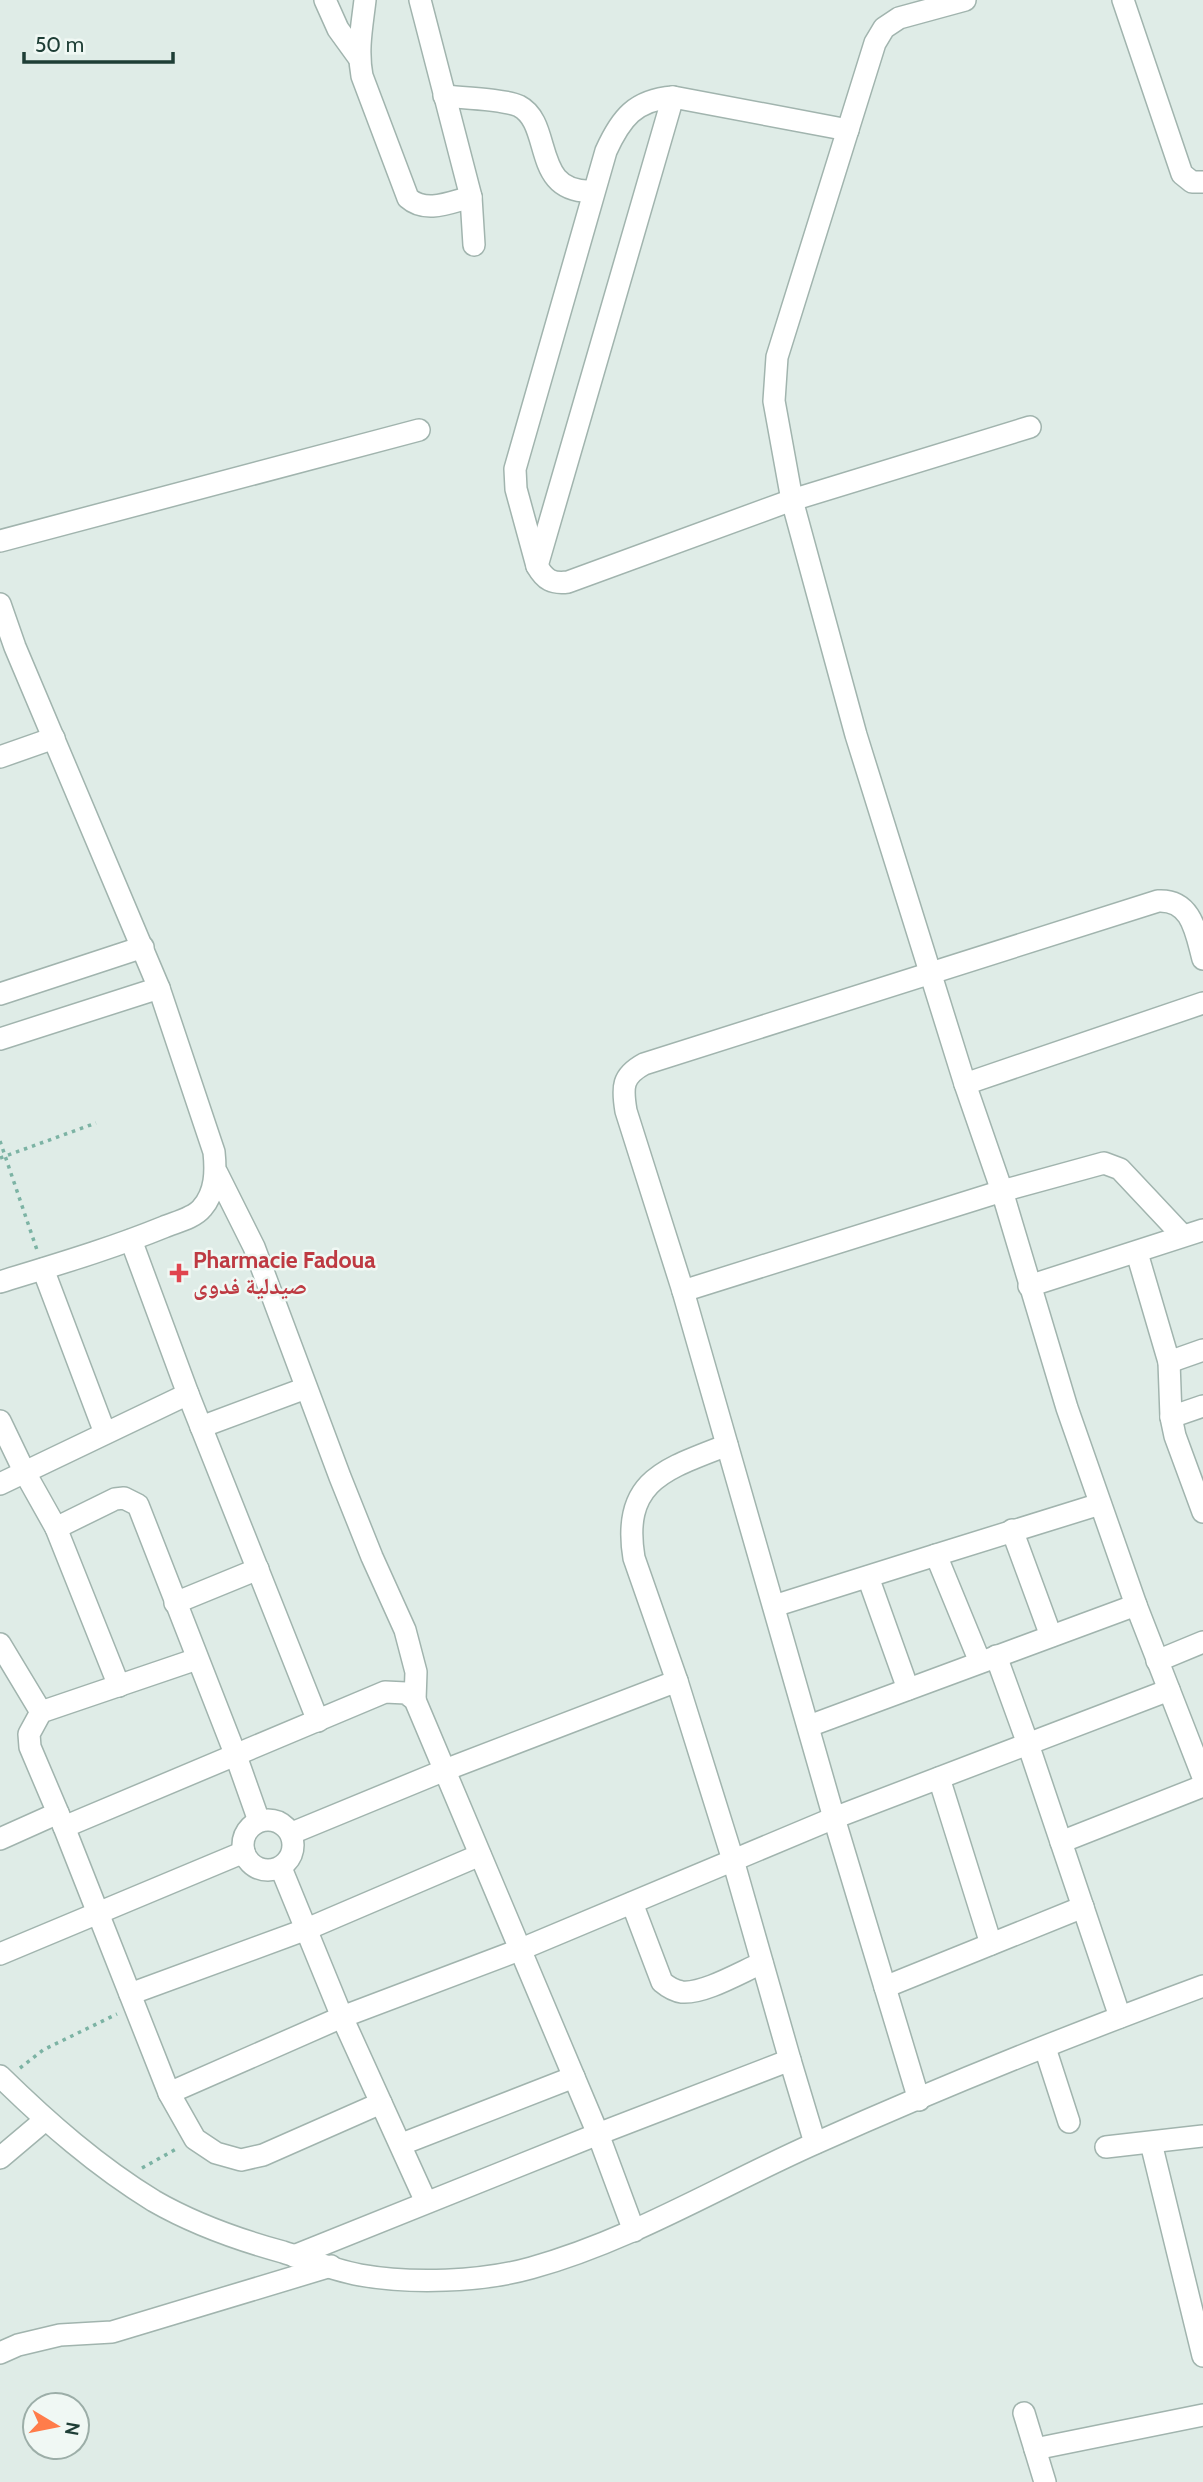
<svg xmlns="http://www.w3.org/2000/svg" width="1203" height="2482" font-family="Cabin,'Noto Naskh Arabic',sans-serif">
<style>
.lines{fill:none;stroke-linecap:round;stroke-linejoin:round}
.minor-casing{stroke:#a1b4ae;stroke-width:24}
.path{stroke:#7cb3a4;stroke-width:3.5;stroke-dasharray:3.5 5;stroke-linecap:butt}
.minor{stroke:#fff;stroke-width:21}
.health-dot{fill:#e0444e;stroke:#f0f8f4;stroke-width:2.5}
.labels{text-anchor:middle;stroke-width:5;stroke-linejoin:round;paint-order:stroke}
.health-label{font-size:23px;font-weight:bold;fill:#be3a42;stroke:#f0f8f4;text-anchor:start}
</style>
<rect width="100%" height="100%" fill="#dfece7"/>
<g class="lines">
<!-- minor casing -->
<g class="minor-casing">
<g id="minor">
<polyline points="325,0 338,29 359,58"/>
<path d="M365,0c-3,26 -8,50 -3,76l46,122c18,16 43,4 63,-1"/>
<polyline points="420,0 471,197 474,245"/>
<polyline points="965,0 899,18 884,28 875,43 777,357 774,401 792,500 856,735 965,1084 1002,1191 1067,1408 1136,1605 1203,1777"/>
<polyline points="1123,0 1182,174 1192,182 1203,182"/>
<path d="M444,96c18,2 60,3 75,10 35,18 11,89 75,85"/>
<path d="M848,130l-175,-33c-38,3 -52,21 -67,54l-91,318 1,20 21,77c8,14 15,18 31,16l224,-82 238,-73"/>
<polyline points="0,541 419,430"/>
<polyline points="537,566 673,97"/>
<path d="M0,604l15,43 144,341 55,164c2,19 2,40 -12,56 -8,10 -26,14 -38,19 -54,22 -109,38 -164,55"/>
<polyline points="0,757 54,738"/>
<polyline points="0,994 143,947"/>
<polyline points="0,1039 159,988"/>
<polyline points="965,1084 1203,1003"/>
<polyline points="217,1173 254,1247 340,1477 372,1557 405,1630 416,1672 415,1700"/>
<polyline points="1137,1253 1169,1362 1203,1350"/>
<polyline points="43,1269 105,1433"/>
<polyline points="1029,1286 1203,1230"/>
<polyline points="683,1291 1002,1191 1104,1163 1120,1169 1182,1235"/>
<polyline points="1169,1362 1171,1417 1175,1436 1203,1512"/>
<polyline points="188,1394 318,1721"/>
<polyline points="1171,1417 1203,1406"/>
<polyline points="0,1421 24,1471 56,1528 119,1686"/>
<polyline points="201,1427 306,1388"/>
<polyline points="0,1484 188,1394 131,1240"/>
<polyline points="56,1528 115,1499 124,1498 138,1505 236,1756 259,1821"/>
<polyline points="1012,1530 1051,1636"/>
<polyline points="868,1577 908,1689"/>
<polyline points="175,1603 258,1569"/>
<polyline points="774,1606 936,1555"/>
<polyline points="0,1644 41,1712"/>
<polyline points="996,1656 1028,1744 1120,2017"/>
<polyline points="197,1659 41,1712 29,1734 30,1747 64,1827 169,2093 342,2017 519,1950 834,1818 1169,1690"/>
<polyline points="1157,1661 1203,1642"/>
<polyline points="980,1662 936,1555 1100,1504"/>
<path d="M677,1681l-43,-123c-13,-78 32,-89 93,-113"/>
<polyline points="809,1726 1136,1605"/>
<polyline points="939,1778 991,1944"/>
<circle cx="268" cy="1845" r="25"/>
<polyline points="64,1827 385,1692 406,1693 415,1700 598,2134 634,2231"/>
<polyline points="292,1833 445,1770 677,1681 733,1860 790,2060"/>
<polyline points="0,1839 58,1813"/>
<polyline points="1061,1842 1203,1786"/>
<polyline points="281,1868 342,2017 426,2202"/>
<path d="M632,1903l30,79c6,5 12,9 20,10 22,2 59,-20 80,-29"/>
<polyline points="0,1954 244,1852"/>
<polyline points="885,1987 1083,1907"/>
<polyline points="130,1994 307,1929 480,1855"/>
<polyline points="1045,2048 1069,2122"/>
<path d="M0,2076c48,47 97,90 154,125 40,23 85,39 129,51 25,8 51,18 77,23 51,9 121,7 171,-7 101,-28 190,-83 285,-125 127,-57 257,-109 387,-157"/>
<polyline points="169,2093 195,2139 216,2153 241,2160 263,2155 381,2103"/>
<path d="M919,2100l-85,-282 -151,-527 -57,-180c-4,-24 -4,-35 18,-47l514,-163c34,-2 38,32 45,58"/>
<polyline points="1151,2143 1203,2356"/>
<polyline points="402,2144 574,2077"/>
<polyline points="1106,2147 1203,2136"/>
<polyline points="0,2158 45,2120"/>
<polyline points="294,2256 598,2134 790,2060 815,2143"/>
<polyline points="0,2353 18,2345 60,2335 112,2332 331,2266"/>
<polyline points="1024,2413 1045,2482"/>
<polyline points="1035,2449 1203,2415"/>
</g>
</g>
<!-- path -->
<g class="path">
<polyline points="0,1141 37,1250"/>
<polyline points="0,1158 96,1123"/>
<polyline points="20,2068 43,2050 117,2014"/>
<polyline points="142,2168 178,2148"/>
</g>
<!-- minor -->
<use href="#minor" class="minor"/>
</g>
<!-- markers -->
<path class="health-dot" d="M175.5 1262.5h7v7h7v7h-7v7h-7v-7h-7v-7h7z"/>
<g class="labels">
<!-- health labels -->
<g class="health-label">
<text x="193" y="1268">Pharmacie Fadoua<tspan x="193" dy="26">صيدلية فدوى</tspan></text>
</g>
</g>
<!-- north arrow -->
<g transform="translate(56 2426) rotate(100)"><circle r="33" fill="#f0f8f4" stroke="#9caea8" stroke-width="2"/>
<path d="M0-5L12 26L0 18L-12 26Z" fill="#ff7c4a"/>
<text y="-10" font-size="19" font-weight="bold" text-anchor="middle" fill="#1e3e36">N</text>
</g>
<!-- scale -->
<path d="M24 52v10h149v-10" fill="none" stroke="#1e3e36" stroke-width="3.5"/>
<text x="35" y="52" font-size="21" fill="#1e3e36" stroke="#f0f8f4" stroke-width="5" paint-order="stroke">50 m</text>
</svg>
